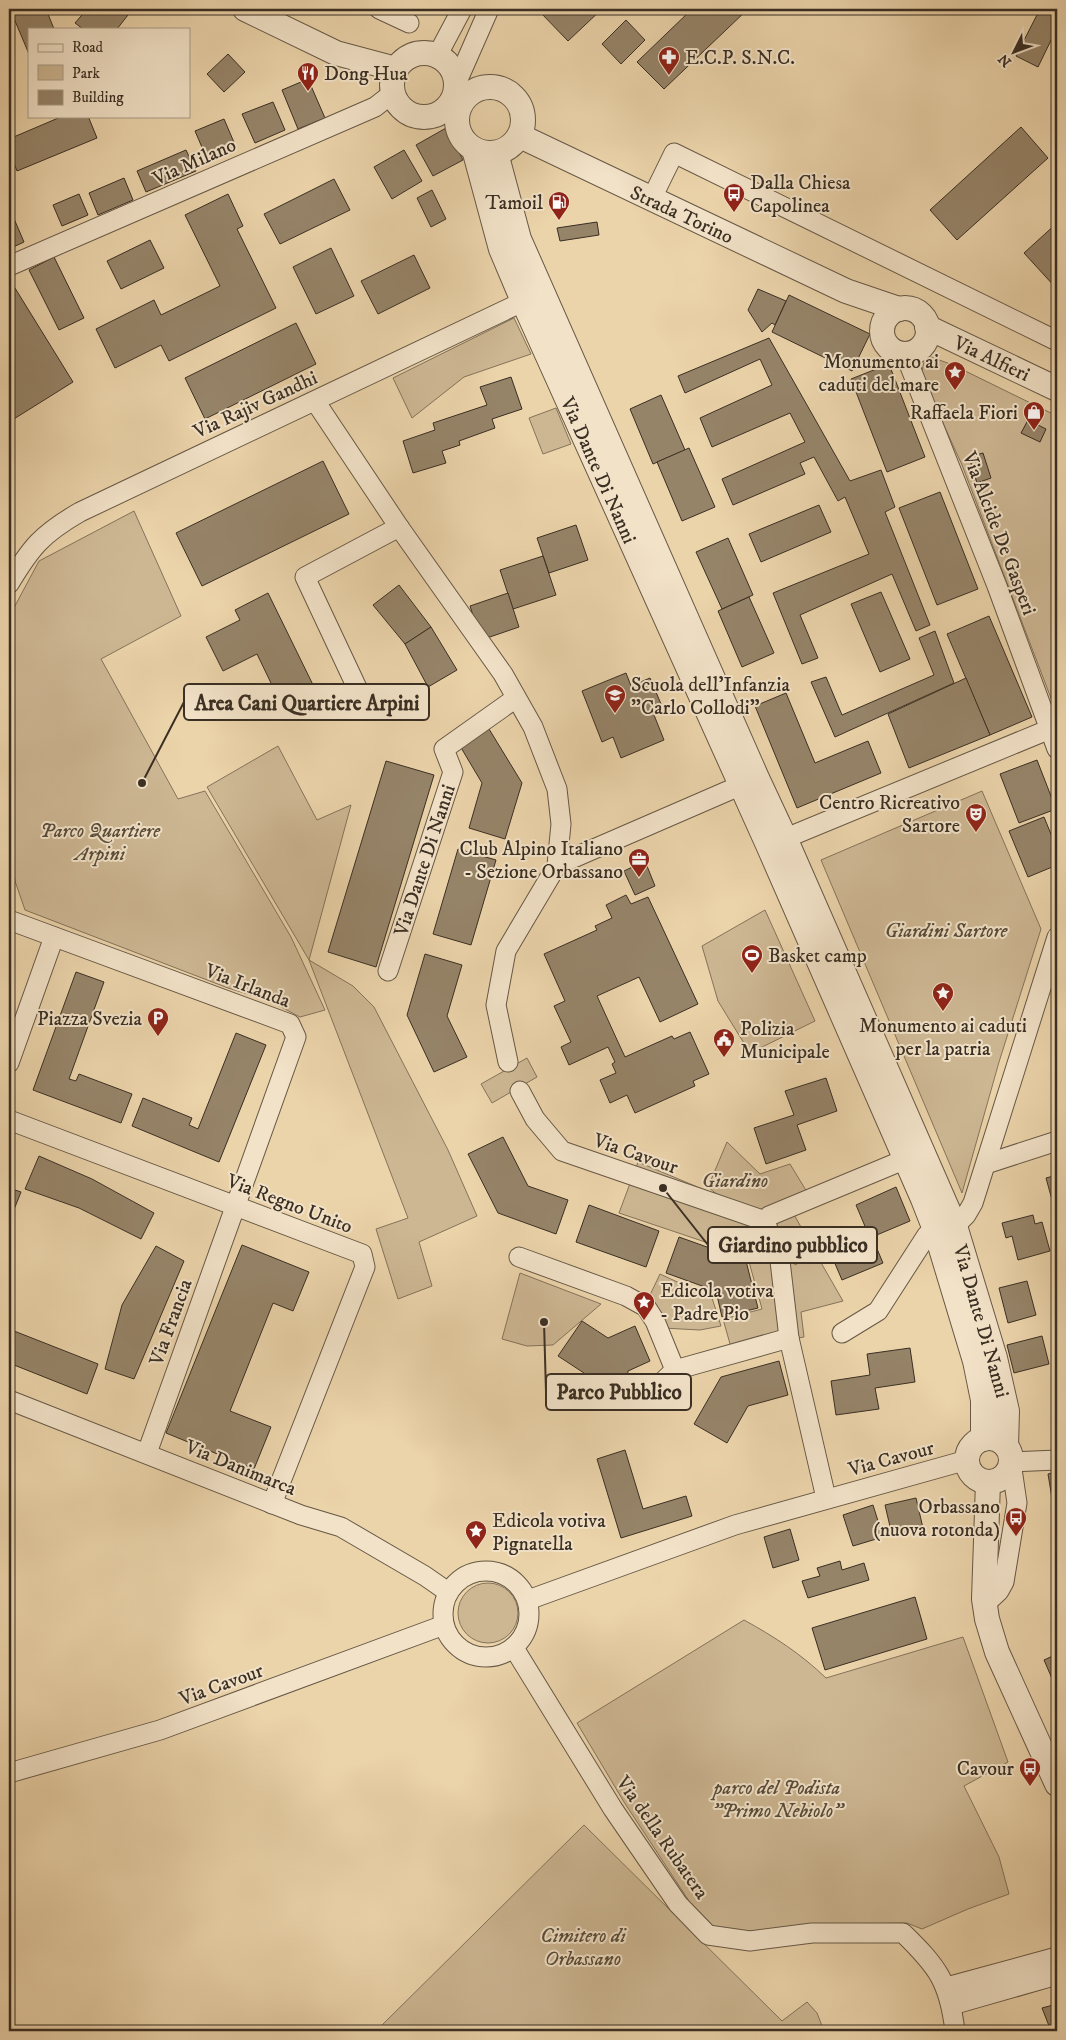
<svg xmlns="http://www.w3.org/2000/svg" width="1066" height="2040" font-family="'IM FELL DW Pica',serif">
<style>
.green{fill:#cdb793;stroke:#84735b}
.building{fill:#968469;stroke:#3a2f23}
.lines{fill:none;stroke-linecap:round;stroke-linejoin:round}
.minor-casing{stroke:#665845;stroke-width:21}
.tertiary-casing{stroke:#665845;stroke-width:26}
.minor{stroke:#f2e2c8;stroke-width:19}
.tertiary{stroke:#f2e2c8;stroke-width:24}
.labels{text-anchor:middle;stroke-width:4;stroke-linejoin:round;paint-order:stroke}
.poi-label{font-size:20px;fill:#3a2f23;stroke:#f2e2c8;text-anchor:start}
.street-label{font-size:20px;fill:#3a2f23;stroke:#f2e2c8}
.park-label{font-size:20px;font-style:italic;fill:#574a39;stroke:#f2e2c8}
.leader{fill:none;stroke:#3a2f23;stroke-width:2}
.callout-dot{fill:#3a2f23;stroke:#f2e2c8;stroke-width:2}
.callout{fill:#f2e2c8;stroke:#3a2f23;stroke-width:2}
.callout-label{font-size:21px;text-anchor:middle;font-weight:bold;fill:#3a2f23}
</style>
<rect width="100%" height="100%" fill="#ebd3aa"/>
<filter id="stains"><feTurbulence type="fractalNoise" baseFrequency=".004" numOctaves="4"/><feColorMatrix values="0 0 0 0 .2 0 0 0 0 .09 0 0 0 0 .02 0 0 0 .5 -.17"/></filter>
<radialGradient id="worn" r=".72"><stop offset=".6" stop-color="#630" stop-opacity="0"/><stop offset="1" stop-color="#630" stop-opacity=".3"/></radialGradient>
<!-- green -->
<g class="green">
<polygon points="514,318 531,354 464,377 412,418 393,378"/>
<polygon points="931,357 953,365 1057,416 1057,714 962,465 921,375 924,362"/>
<polygon points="556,408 571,444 543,454 529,418"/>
<polygon points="134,511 181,616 101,659 178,799 205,791 291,937 325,1010 300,1017 270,1001 228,988 25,910 15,881 9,831 9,617 39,561"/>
<polygon points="278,746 317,820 351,805 309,960 353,986 374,1007 448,1150 477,1216 419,1242 432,1286 398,1299 376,1229 408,1218 309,960 207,787"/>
<polygon points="982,791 1041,929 999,1062 962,1193 821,860"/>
<polygon points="765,910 815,1021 750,1053 718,1001 702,946"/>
<polygon points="527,1058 537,1077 492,1103 481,1084"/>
<polygon points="727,1142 760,1174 790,1164 807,1192 792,1211 814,1250 794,1261 795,1265 816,1254 843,1301 801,1312 804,1337 732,1351 723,1319 762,1309 748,1258 730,1250 770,1212 762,1215 726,1249 619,1213 638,1162 719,1196 708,1187"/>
<polygon points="520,1273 601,1304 553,1345 527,1346 502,1339"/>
<polygon points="660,1274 712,1298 721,1326 700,1330 663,1328 650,1295"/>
<circle cx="488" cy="1613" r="30"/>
<path d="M744,1620c31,17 57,34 82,58l137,-41 45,125 -44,24 35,71 10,37 -41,15 -46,20 -15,-6 -96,2 -65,7 -32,-5 -25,-26 -65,-99 -47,-79z"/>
<polygon points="584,1825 782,2021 807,2002 817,2013 824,2031 376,2031"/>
</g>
<!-- building -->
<g class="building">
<polygon points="10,9 46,9 54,29 29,29 29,54"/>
<polygon points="87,9 120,9 128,15 117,29 83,29 75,23"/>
<polygon points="545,9 602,9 568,41 541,13"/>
<polygon points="692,9 748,9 664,89 637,62"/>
<polygon points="1040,9 1057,9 1057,28 1038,67 1016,56"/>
<polygon points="626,20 645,40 621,64 602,44"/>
<polygon points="228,54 245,72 224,92 207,74"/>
<polygon points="308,79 325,118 298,129 282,90"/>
<polygon points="273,102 285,130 255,143 242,114"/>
<polygon points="63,116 88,116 97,138 17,171 9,150 9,139"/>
<polygon points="224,119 236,147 207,159 195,131"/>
<polygon points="1021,127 1048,158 957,240 930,210"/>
<polygon points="446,128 463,160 433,176 416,145"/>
<polygon points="186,150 196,171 146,192 137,171"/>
<polygon points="404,150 422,181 392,199 374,167"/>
<polygon points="124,178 133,200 98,215 89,193"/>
<polygon points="334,179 350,210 280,244 264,214"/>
<polygon points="432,190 446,219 431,227 417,198"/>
<polygon points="79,194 88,215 62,226 53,205"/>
<polygon points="228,194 243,226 237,229 276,308 169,361 161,345 115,368 96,329 154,300 161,315 220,286 185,215"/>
<polygon points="9,207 24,242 9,249"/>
<polygon points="597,222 599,235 560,241 557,228"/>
<polygon points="1057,223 1057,287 1056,288 1024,253"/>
<polygon points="150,240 164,268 121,289 107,261"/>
<polygon points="331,248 354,296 316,314 293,267"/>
<polygon points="414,255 430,288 378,314 361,281"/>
<polygon points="54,257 84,318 59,330 29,270"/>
<polygon points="10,280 73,382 9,422 9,370 15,366 9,355"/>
<polygon points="758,289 786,301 775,325 772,323 762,332 748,310"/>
<polygon points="789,295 870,334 852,371 772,332"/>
<polygon points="296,323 316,364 205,419 185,378"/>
<polygon points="769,338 850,481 881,470 895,507 885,512 930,625 916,631 892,574 800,615 818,658 802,664 773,593 869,554 845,497 838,501 814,457 800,463 805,474 733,505 722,479 805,442 790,413 712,447 700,418 772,385 760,359 685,393 678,376"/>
<polygon points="889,364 925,457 887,472 851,379"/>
<polygon points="511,377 522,409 492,419 495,428 459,441 460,445 442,451 446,463 413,473 403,441 435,430 433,423 487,405 480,387"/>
<polygon points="661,395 685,450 653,464 630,409"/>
<polygon points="1028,420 1046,429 1040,442 1021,433"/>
<polygon points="689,448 715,507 682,521 657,462"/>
<polygon points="983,453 991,478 977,483 969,457"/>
<polygon points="323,461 349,514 202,586 176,533"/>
<polygon points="940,492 978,589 937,605 899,508"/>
<polygon points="819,505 831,532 761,562 749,534"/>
<polygon points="576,525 588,560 549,573 537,538"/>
<polygon points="728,538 753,595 722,609 696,552"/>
<polygon points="543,556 556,595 513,609 500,570"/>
<polygon points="399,585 431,627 405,644 373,605"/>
<polygon points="881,592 910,659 880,672 851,604"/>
<polygon points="268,593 317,693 284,710 257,654 223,671 206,637 240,620 235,610"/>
<polygon points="508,593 519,627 481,640 470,606"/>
<polygon points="749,597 774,653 742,667 718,611"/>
<polygon points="989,616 1032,717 990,735 947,634"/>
<polygon points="431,627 457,670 428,687 405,644"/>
<polygon points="935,631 954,683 835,737 811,682 826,677 842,715 934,675 919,638"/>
<polygon points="626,673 631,686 650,678 664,711 654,715 664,740 621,758 613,737 602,742 582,691"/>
<polygon points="966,678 990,735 909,768 888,714"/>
<polygon points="786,693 815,763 868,741 881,773 797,808 755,706"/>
<polygon points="489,729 522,783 505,839 469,828 482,783 460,746"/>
<polygon points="1037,760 1056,809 1019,823 1000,774"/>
<polygon points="386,761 434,775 376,967 328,952"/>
<polygon points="1044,817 1057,849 1057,865 1028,877 1009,831"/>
<polygon points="458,849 496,860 471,945 433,934"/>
<polygon points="645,861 655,886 635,895 624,871"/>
<polygon points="626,895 631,904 648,897 698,1004 660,1022 639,977 597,996 618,1042 625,1057 672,1036 674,1039 690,1032 709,1074 693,1081 695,1086 635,1113 627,1095 610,1103 600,1080 616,1073 612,1064 615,1062 608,1047 569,1065 561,1047 571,1042 554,1006 565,1001 544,954 597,930 595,926 612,918 606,905"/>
<polygon points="425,954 462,965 447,1016 467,1057 434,1072 407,1015"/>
<polygon points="76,972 104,982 69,1079 76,1081 79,1074 132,1094 121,1123 33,1090"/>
<polygon points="236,1033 266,1045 219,1162 132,1126 143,1098 192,1118 189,1125 198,1129"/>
<polygon points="826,1078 837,1111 797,1125 806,1150 766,1164 754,1128 794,1115 785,1091"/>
<polygon points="503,1137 528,1186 568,1200 556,1234 498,1213 468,1154"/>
<polygon points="39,1156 92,1179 154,1213 141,1239 79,1208 25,1189"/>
<polygon points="1057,1175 1057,1218 1046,1178"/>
<polygon points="896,1187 910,1221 872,1237 883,1263 842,1280 828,1247 867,1231 856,1205"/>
<polygon points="9,1188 21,1192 9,1222"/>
<polygon points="589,1205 659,1231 646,1267 576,1242"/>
<polygon points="1033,1215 1035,1224 1042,1222 1050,1251 1018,1260 1012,1236 1006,1238 1002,1223"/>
<polygon points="679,1237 746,1261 758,1308 722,1317 716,1291 666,1273"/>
<polygon points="242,1245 309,1272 293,1311 273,1303 230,1411 271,1427 254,1469 166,1433"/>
<polygon points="156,1246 184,1261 134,1379 105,1369 122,1305"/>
<polygon points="1027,1281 1036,1315 1008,1323 999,1288"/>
<polygon points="582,1321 608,1338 635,1326 650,1361 628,1371 623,1407 580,1401 584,1373 558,1356"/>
<polygon points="9,1329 98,1364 87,1394 9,1363"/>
<polygon points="1042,1336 1049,1364 1014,1373 1007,1345"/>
<polygon points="910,1348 915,1382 875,1388 879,1409 836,1415 831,1381 870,1375 867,1354"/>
<polygon points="779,1361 788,1395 748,1406 727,1443 694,1424 721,1377"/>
<polygon points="625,1450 643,1509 686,1496 692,1516 621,1538 597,1459"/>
<polygon points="1057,1472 1057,1504 1053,1504 1048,1474"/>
<polygon points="916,1498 923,1528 892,1535 885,1505"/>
<polygon points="1053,1504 1057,1504 1057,1536"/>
<polygon points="873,1505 883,1537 853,1546 843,1515"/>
<polygon points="790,1529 799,1560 773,1568 764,1537"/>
<polygon points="840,1561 842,1570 864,1563 869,1580 808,1598 802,1581 820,1576 817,1568"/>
<polygon points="915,1597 927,1639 825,1670 812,1628"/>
<polygon points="1057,1654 1057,1690 1044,1660"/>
<polygon points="1057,2004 1057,2031 1051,2031 1042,2008"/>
</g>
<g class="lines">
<!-- minor casing -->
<g class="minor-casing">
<g id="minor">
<polyline points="379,9 409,23"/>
<polyline points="437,56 462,9"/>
<polyline points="456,84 489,9"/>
<polyline points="651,200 674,153 1057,341"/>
<polyline points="9,266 375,107 393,93"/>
<polyline points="905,354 997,586 1057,749"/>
<polyline points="315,401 399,527 503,674 533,727 557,789 561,824 557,865 506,951 496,1005 508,1062"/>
<path d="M9,584c22,-37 33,-50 71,-72l455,-216"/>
<polyline points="359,692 305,577 399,527"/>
<polyline points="774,843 1050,729"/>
<polyline points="557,865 753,780"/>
<polyline points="9,920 290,1024 296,1037 147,1453"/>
<polyline points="388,971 453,772 444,749 516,698"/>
<polyline points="9,1063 54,937"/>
<polyline points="520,1091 535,1119 562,1151 765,1221 780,1261 789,1338 826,1498"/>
<polyline points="9,1120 362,1254 365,1267 272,1504"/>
<polyline points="986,1164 1057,1141"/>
<polyline points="769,1216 906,1159"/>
<polyline points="519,1257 626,1296 646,1307 655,1321 675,1370"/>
<polyline points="842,1333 878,1311 927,1235 955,1226 966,1215 973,1203 1057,937"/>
<polyline points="654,1390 675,1370 789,1338"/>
<polyline points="9,1400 301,1515 341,1527 425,1576 448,1592"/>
<circle cx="486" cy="1614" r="43"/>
<polyline points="528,1600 735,1525 967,1460"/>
<polyline points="984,1605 999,1591 1004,1582 1017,1503 1011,1462 1057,1460"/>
<path d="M514,1648l99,161 65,95 30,31 42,6 62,-8h91c35,34 46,49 52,98"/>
<polyline points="9,1773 160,1730 444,1625"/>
<polyline points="947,1987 1057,1957"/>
<polyline points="952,2005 1057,1975"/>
</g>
</g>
<!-- tertiary casing -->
<g class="tertiary-casing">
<g id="tertiary">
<polyline points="245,9 336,53 396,69"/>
<circle cx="424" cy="85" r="32"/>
<circle cx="490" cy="120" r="33"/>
<polyline points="520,136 846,291 899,309"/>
<polyline points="474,149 501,249 523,301 768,845 923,1199 936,1232 975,1361 983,1400 983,1439"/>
<polyline points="496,153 519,239 757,778 785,838 955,1226 995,1358 1007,1411 1006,1446"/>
<circle cx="905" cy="331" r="23"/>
<polyline points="927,327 1057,389"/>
<circle cx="989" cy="1460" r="22"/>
<polyline points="988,1482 984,1599 987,1619 997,1652 1057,1784"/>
</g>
</g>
<!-- minor -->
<use href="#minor" class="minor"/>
<!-- tertiary -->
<use href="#tertiary" class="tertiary"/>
</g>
<!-- icons -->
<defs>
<g id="pharmacy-pin" transform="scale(1.125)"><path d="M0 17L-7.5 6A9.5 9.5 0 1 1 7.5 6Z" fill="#8f2418" stroke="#f2e2c8"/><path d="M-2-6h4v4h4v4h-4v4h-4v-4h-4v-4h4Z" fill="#fff"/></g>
<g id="restaurant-pin" transform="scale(1.125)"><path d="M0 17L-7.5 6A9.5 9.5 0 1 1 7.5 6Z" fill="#8f2418" stroke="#f2e2c8"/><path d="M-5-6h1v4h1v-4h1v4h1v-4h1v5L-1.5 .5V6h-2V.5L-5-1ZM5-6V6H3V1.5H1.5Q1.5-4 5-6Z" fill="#fff"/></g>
<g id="bus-pin" transform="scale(1.125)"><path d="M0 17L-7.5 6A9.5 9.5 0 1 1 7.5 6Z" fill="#8f2418" stroke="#f2e2c8"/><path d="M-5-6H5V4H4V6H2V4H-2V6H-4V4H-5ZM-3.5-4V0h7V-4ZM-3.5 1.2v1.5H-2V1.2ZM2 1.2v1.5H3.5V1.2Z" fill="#fff"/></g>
<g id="fuel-pin" transform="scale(1.125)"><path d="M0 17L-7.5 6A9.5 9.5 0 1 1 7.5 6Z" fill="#8f2418" stroke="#f2e2c8"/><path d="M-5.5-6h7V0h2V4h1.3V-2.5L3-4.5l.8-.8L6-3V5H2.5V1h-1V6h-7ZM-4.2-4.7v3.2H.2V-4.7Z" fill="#fff"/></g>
<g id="sight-pin" transform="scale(1.125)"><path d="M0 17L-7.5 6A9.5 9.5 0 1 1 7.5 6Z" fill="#8f2418" stroke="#f2e2c8"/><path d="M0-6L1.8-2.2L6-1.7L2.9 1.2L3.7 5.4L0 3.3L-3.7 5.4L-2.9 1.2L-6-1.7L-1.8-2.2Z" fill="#fff"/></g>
<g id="shop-pin" transform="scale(1.125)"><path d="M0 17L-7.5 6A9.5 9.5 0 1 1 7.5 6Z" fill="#8f2418" stroke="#f2e2c8"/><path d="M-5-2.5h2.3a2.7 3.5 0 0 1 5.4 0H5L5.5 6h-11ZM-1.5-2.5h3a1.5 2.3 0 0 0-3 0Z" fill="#fff"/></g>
<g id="school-pin" transform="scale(1.125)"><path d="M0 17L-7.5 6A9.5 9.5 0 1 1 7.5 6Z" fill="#8f2418" stroke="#f2e2c8"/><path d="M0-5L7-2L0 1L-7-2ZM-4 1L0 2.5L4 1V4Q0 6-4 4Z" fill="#fff"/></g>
<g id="theatre-pin" transform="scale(1.125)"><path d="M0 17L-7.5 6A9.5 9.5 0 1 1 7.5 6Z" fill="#8f2418" stroke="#f2e2c8"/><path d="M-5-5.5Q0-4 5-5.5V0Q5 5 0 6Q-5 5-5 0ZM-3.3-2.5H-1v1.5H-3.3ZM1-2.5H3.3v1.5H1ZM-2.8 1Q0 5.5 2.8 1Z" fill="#fff"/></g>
<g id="office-pin" transform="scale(1.125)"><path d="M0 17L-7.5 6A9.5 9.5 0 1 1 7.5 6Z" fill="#8f2418" stroke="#f2e2c8"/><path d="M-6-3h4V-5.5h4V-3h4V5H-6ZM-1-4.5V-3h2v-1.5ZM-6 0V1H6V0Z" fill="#fff"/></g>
<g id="stadium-pin" transform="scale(1.125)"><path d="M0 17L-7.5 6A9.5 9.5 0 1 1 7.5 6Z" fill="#8f2418" stroke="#f2e2c8"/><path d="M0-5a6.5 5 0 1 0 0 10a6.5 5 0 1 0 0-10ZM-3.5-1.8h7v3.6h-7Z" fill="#fff"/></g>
<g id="parking-pin" transform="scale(1.125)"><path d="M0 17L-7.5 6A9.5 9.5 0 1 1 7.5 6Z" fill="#8f2418" stroke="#f2e2c8"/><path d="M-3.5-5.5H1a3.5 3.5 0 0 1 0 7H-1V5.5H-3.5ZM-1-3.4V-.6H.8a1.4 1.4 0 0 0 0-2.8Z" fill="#fff"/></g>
<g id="civic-pin" transform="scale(1.125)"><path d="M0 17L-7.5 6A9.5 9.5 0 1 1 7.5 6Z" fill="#8f2418" stroke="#f2e2c8"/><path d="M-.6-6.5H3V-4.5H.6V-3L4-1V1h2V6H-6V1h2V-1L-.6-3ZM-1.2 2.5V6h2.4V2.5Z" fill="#fff"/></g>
</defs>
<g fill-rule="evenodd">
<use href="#pharmacy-pin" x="669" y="57"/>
<use href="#restaurant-pin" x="308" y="73"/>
<use href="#bus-pin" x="734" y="194"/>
<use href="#fuel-pin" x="559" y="202"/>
<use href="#sight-pin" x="955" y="372"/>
<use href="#shop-pin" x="1034" y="412"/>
<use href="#school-pin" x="615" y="695"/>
<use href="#theatre-pin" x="976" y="814"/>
<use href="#office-pin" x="639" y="859"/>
<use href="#stadium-pin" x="752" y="955"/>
<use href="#sight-pin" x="943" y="993"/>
<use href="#parking-pin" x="158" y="1018"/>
<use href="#civic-pin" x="724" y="1039"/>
<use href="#sight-pin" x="644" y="1302"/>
<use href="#bus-pin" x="1016" y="1518"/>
<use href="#sight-pin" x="476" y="1531"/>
<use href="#bus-pin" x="1030" y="1768"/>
</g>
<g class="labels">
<!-- poi labels -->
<g class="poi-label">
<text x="685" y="64">E.C.P. S.N.C.</text>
<text x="324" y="80">Dong Hua</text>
<text x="750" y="189">Dalla Chiesa<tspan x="750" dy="23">Capolinea</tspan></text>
<text x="543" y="209" text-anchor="end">Tamoil</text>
<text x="939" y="368" text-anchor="end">Monumento ai<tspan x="939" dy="23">caduti del mare</tspan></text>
<text x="1018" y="419" text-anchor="end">Raffaela Fiori</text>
<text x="631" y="691">Scuola dell'Infanzia<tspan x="631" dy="23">"Carlo Collodi"</tspan></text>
<text x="960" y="809" text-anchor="end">Centro Ricreativo<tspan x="960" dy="23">Sartore</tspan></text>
<text x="623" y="855" text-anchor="end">Club Alpino Italiano<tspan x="623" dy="23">- Sezione Orbassano</tspan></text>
<text x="768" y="962">Basket camp</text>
<text x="142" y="1025" text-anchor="end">Piazza Svezia</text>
<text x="943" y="1032" text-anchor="middle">Monumento ai caduti<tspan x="943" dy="23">per la patria</tspan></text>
<text x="740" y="1035">Polizia<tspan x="740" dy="23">Municipale</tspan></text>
<text x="660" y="1297">Edicola votiva<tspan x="660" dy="23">- Padre Pio</tspan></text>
<text x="1000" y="1513" text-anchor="end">Orbassano<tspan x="1000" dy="23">(nuova rotonda)</tspan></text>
<text x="492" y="1527">Edicola votiva<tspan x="492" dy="23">Pignatella</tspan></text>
<text x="1014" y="1775" text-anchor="end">Cavour</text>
</g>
<!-- street labels -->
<g class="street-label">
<text transform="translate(194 161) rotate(-24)" y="7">Via Milano</text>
<text transform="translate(682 214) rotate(25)" y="7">Strada Torino</text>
<text transform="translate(992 358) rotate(25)" y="7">Via Alfieri</text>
<text transform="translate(255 404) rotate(-25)" y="7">Via Rajiv Gandhi</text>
<text transform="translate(599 470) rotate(66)" y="7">Via Dante Di Nanni</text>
<text transform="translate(1000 533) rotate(69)" y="7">Via Alcide De Gasperi</text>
<text transform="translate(424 860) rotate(-72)" y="7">Via Dante Di Nanni</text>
<text transform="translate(248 985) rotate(21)" y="7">Via Irlanda</text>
<text transform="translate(636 1153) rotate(19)" y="7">Via Cavour</text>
<text transform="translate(290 1203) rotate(21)" y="7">Via Regno Unito</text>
<text transform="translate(982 1321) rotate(74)" y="7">Via Dante Di Nanni</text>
<text transform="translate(170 1322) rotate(-70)" y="7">Via Francia</text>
<text transform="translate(891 1458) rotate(-15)" y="7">Via Cavour</text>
<text transform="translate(241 1467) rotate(22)" y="7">Via Danimarca</text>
<text transform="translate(221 1684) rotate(-20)" y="7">Via Cavour</text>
<text transform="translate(663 1837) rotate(55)" y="7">Via della Rubatera</text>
</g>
<!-- park labels -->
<g class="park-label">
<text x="100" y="837">Parco Quartiere<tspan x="100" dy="23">Arpini</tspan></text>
<text x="946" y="937">Giardini Sartore</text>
<text x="735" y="1187">Giardino</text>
<text x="777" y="1794">parco del Podista<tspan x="777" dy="23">"Primo Nebiolo"</tspan></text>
<text x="583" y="1942">Cimitero di<tspan x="583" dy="23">Orbassano</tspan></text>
</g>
</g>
<!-- callouts -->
<path class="leader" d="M142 783L184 702M663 1188L708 1245M544 1322L546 1392"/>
<g class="callout-dot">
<circle cx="142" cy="783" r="5"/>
<circle cx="663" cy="1188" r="5"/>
<circle cx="544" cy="1322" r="5"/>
</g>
<g class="callout">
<rect x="184" y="684" width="245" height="36" rx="5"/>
<rect x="708" y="1227" width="169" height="36" rx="5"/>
<rect x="546" y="1374" width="145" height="36" rx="5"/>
</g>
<g class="callout-label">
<text x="307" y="710">Area Cani Quartiere Arpini</text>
<text x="793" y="1252">Giardino pubblico</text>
<text x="619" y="1399">Parco Pubblico</text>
</g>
<!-- margin -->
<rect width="1066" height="2040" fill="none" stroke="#ebd3aa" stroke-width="30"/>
<rect x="10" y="10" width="1046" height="2020" fill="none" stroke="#3a2f23" stroke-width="2.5"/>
<rect x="15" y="15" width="1036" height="2010" fill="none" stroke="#3a2f23"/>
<!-- legend -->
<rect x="28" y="28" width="162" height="90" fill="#f2e2c8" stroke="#a89a86"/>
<rect x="38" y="44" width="25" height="8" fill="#f2e2c8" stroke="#a89a86"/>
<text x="72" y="52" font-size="15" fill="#3a2f23">Road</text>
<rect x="38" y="65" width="25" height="15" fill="#cdb793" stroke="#a89a86"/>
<text x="72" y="78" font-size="15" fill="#3a2f23">Park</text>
<rect x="38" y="90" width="25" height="15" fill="#968469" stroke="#a89a86"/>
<text x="72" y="102" font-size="15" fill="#3a2f23">Building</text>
<!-- north arrow -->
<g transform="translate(1014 52) rotate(228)" stroke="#f2e2c8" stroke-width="4" paint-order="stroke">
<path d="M0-4L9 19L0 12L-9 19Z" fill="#3a2f23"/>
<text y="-8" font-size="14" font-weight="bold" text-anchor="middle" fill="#3a2f23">N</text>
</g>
<rect width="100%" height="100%" filter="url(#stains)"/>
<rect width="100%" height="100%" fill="url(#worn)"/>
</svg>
